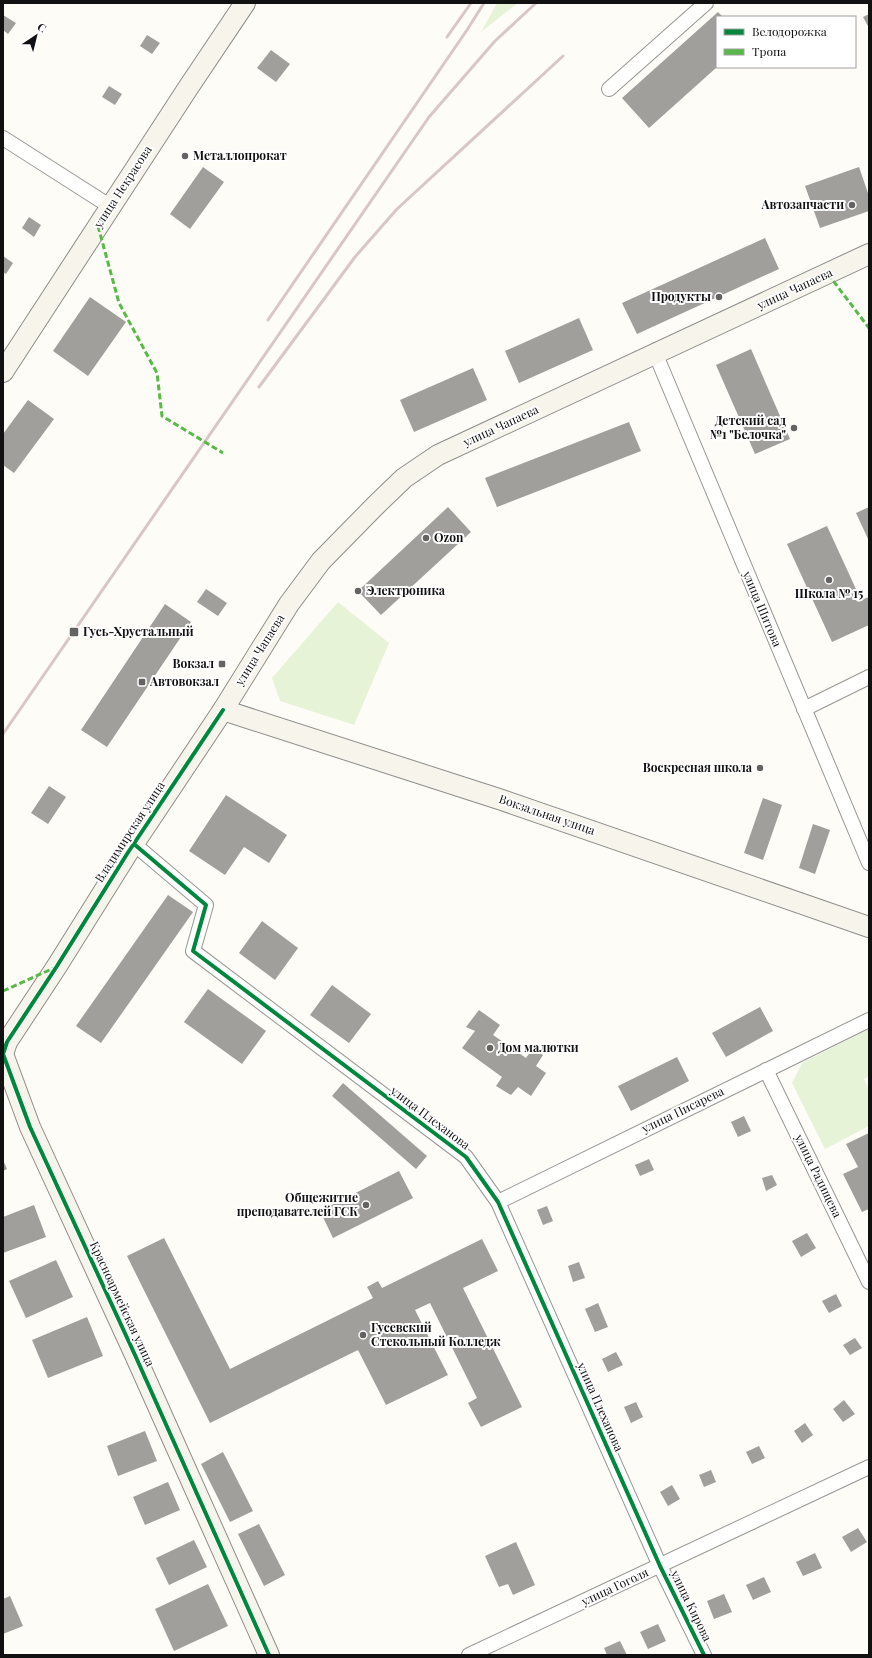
<svg xmlns="http://www.w3.org/2000/svg" width="872" height="1658" font-family="'Playfair Display',serif">
<style>
.green{fill:#e7f3d7}
.building{fill:#a19f9c}
.lines{fill:none;stroke-linecap:round;stroke-linejoin:round}
.street-casing{stroke:#979795;stroke-width:16}
.secondary-casing{stroke:#8e8d8b;stroke-width:22}
.street{stroke:#fffffe;stroke-width:14}
.secondary{stroke:#f6f4eb;stroke-width:20}
.rail{stroke:#d9c6c7;stroke-width:3}
.quiet{stroke:#58b947;stroke-width:3;stroke-dasharray:6 3;stroke-linecap:butt}
.cycleway-casing{stroke:#fff;stroke-width:6}
.cycleway{stroke:#00873e;stroke-width:4}
.poi-dot{fill:#646362;stroke:#fff;stroke-width:1.5}
.labels{text-anchor:middle;stroke-width:4;stroke-linejoin:round;paint-order:stroke}
.poi-label{font-size:12px;font-weight:bold;fill:#111;stroke:#fff;text-anchor:start}
.street-label{font-size:12px;fill:#111;stroke:#fff}
</style>
<rect width="100%" height="100%" fill="#fdfcf7"/>
<!-- green -->
<g class="green">
<polygon points="497,3 518,3 481,32"/>
<polygon points="338,602 389,643 354,725 280,701 272,678"/>
<polygon points="869,1029 869,1076 864,1079 869,1089 869,1126 825,1149 792,1083 802,1063"/>
</g>
<!-- building -->
<g class="building">
<polygon points="718,12 723,17 717,17 717,67 649,128 622,98"/>
<polygon points="869,14 869,28 863,17"/>
<polygon points="3,15 16,23 8,34 3,30"/>
<polygon points="147,35 160,43 152,54 140,46"/>
<polygon points="271,50 290,64 276,82 257,68"/>
<polygon points="109,86 122,94 115,105 102,97"/>
<polygon points="203,167 224,182 190,229 170,214"/>
<polygon points="859,167 869,196 869,211 820,228 805,186"/>
<polygon points="29,217 41,225 34,237 22,228"/>
<polygon points="765,238 779,269 637,334 622,303"/>
<polygon points="3,256 13,263 6,274 3,272"/>
<polygon points="90,297 126,322 88,376 53,351"/>
<polygon points="579,318 593,350 519,383 505,351"/>
<polygon points="751,349 790,439 755,454 716,365"/>
<polygon points="473,368 487,400 414,432 400,400"/>
<polygon points="28,400 54,419 14,473 3,465 3,434"/>
<polygon points="629,422 641,451 497,507 485,478"/>
<polygon points="448,507 471,532 381,615 358,591"/>
<polygon points="869,507 869,541 856,513"/>
<polygon points="827,526 861,600 869,597 869,625 832,642 787,544"/>
<polygon points="206,589 227,603 218,616 197,602"/>
<polygon points="165,604 191,622 107,747 81,730"/>
<polygon points="49,786 66,797 48,824 31,813"/>
<polygon points="226,795 287,835 269,863 244,847 225,875 189,851"/>
<polygon points="763,798 782,805 763,860 744,853"/>
<polygon points="813,824 830,830 815,874 799,868"/>
<polygon points="168,895 193,912 101,1043 76,1026"/>
<polygon points="262,921 298,948 275,980 239,953"/>
<polygon points="332,985 371,1014 349,1043 310,1015"/>
<polygon points="208,989 266,1031 242,1064 184,1022"/>
<polygon points="760,1007 773,1031 726,1057 712,1033"/>
<polygon points="479,1010 500,1025 493,1035 526,1058 533,1048 543,1055 536,1066 546,1073 531,1096 518,1087 511,1095 496,1086 502,1077 462,1048 475,1031 466,1027"/>
<polygon points="677,1057 689,1081 631,1111 618,1086"/>
<polygon points="343,1083 427,1156 416,1169 332,1096"/>
<polygon points="744,1116 751,1131 738,1137 731,1122"/>
<polygon points="869,1133 869,1209 862,1212 843,1174 858,1167 846,1144"/>
<polygon points="649,1159 654,1170 640,1176 635,1165"/>
<polygon points="3,1160 7,1169 3,1171"/>
<polygon points="399,1171 413,1198 333,1238 320,1211"/>
<polygon points="772,1175 777,1185 766,1191 762,1178"/>
<polygon points="34,1205 46,1237 3,1253 3,1217"/>
<polygon points="547,1206 553,1221 543,1225 537,1210"/>
<polygon points="807,1233 816,1248 801,1257 792,1241"/>
<polygon points="164,1238 230,1369 373,1298 367,1287 378,1281 382,1288 482,1239 498,1271 463,1288 522,1407 481,1427 468,1403 477,1398 430,1303 415,1310 448,1375 386,1405 358,1350 210,1423 127,1256"/>
<polygon points="56,1260 73,1297 26,1318 9,1281"/>
<polygon points="579,1262 585,1278 573,1282 568,1266"/>
<polygon points="836,1294 842,1306 829,1313 822,1301"/>
<polygon points="598,1303 608,1327 595,1332 585,1309"/>
<polygon points="87,1317 103,1356 48,1378 32,1340"/>
<polygon points="855,1338 862,1348 850,1355 843,1345"/>
<polygon points="616,1352 623,1365 608,1372 602,1359"/>
<polygon points="844,1400 855,1414 843,1422 833,1409"/>
<polygon points="636,1402 643,1417 631,1423 624,1407"/>
<polygon points="805,1423 813,1435 802,1443 794,1431"/>
<polygon points="145,1431 157,1461 118,1476 107,1446"/>
<polygon points="759,1446 765,1458 752,1464 746,1452"/>
<polygon points="223,1452 253,1511 230,1522 201,1464"/>
<polygon points="711,1470 716,1482 704,1487 699,1475"/>
<polygon points="168,1482 180,1510 145,1525 133,1497"/>
<polygon points="672,1485 680,1499 668,1506 660,1492"/>
<polygon points="259,1524 285,1575 264,1586 238,1534"/>
<polygon points="858,1528 867,1542 851,1552 842,1537"/>
<polygon points="194,1540 207,1567 169,1585 156,1558"/>
<polygon points="516,1542 535,1585 513,1595 508,1584 499,1587 485,1556"/>
<polygon points="815,1553 822,1568 803,1576 796,1562"/>
<polygon points="764,1577 771,1592 753,1600 746,1585"/>
<polygon points="208,1584 228,1626 174,1651 155,1609"/>
<polygon points="724,1594 732,1612 714,1619 707,1601"/>
<polygon points="10,1596 23,1626 3,1634 3,1599"/>
<polygon points="658,1624 666,1641 648,1649 640,1632"/>
<polygon points="620,1641 627,1655 607,1655 604,1648"/>
</g>
<g class="lines">
<!-- street casing -->
<g class="street-casing">
<g id="street">
<polyline points="609,89 706,3"/>
<polyline points="3,138 111,207"/>
<polyline points="656,355 869,863"/>
<polyline points="804,709 869,677"/>
<polyline points="134,844 206,905 193,951 466,1157 498,1202 660,1566 704,1655"/>
<polyline points="766,1070 869,1282"/>
<polyline points="498,1202 869,1020"/>
<polyline points="469,1655 869,1467"/>
</g>
</g>
<!-- secondary casing -->
<g class="secondary-casing">
<g id="secondary">
<polyline points="3,372 188,88 245,3"/>
<polyline points="223,710 502,800 869,927"/>
<polyline points="269,1655 135,1355 30,1127 3,1054 7,1042 57,966 127,854 223,710 289,604 321,561 375,506 404,478 438,455 869,254"/>
</g>
</g>
<!-- street -->
<use href="#street" class="street"/>
<!-- secondary -->
<use href="#secondary" class="secondary"/>
<!-- rail -->
<g class="rail">
<polyline points="447,37 471,3"/>
<polyline points="268,320 467,30 484,3"/>
<polyline points="259,387 355,257 397,209 563,56"/>
<polyline points="3,734 429,117 495,41 536,3"/>
</g>
<!-- quiet -->
<g class="quiet">
<polyline points="98,226 119,303 157,373 162,416 223,453"/>
<polyline points="828,274 869,328"/>
<polyline points="3,991 54,968"/>
</g>
<!-- cycleway casing -->
<g class="cycleway-casing">
<g id="cycleway">
<polyline points="223,710 127,854 57,966 7,1042 3,1054 30,1127 135,1355 269,1655"/>
<polyline points="134,844 206,905 193,951 466,1157 498,1202 660,1566 704,1655"/>
</g>
</g>
<!-- cycleway -->
<use href="#cycleway" class="cycleway"/>
</g>
<!-- markers -->
<g class="poi-dot">
<circle cx="185" cy="156" r="4"/>
<circle cx="852" cy="205" r="4"/>
<circle cx="719" cy="297" r="4"/>
<circle cx="794" cy="428" r="4"/>
<circle cx="426" cy="538" r="4"/>
<circle cx="829" cy="580" r="4"/>
<circle cx="358" cy="591" r="4"/>
<rect x="69" y="627" width="10" height="10" rx="2"/>
<rect x="218" y="660" width="8" height="8" rx="2"/>
<rect x="138" y="678" width="8" height="8" rx="2"/>
<circle cx="760" cy="768" r="4"/>
<circle cx="490" cy="1048" r="4"/>
<circle cx="366" cy="1205" r="4"/>
<circle cx="363" cy="1335" r="4"/>
</g>
<g class="labels">
<!-- poi labels -->
<g class="poi-label">
<text x="193" y="160">Металлопрокат</text>
<text x="844" y="209" text-anchor="end">Автозапчасти</text>
<text x="711" y="301" text-anchor="end">Продукты</text>
<text x="786" y="425" text-anchor="end">Детский сад<tspan x="786" dy="14">№1 "Белочка"</tspan></text>
<text x="434" y="542">Ozon</text>
<text x="366" y="595">Электроника</text>
<text x="829" y="598" text-anchor="middle">Школа № 15</text>
<text x="83" y="636">Гусь-Хрустальный</text>
<text x="214" y="668" text-anchor="end">Вокзал</text>
<text x="150" y="686">Автовокзал</text>
<text x="752" y="772" text-anchor="end">Воскресная школа</text>
<text x="498" y="1052">Дом малютки</text>
<text x="358" y="1202" text-anchor="end">Общежитие<tspan x="358" dy="14">преподавателей ГСК</tspan></text>
<text x="371" y="1332">Гусевский<tspan x="371" dy="14">Стекольный Колледж</tspan></text>
</g>
<!-- street labels -->
<g class="street-label">
<text transform="translate(123 187) rotate(-57)" y="4">улица Некрасова</text>
<text transform="translate(795 289) rotate(-25)" y="4">улица Чапаева</text>
<text transform="translate(501 426) rotate(-25)" y="4">улица Чапаева</text>
<text transform="translate(762 609) rotate(67)" y="4">улица Шитова</text>
<text transform="translate(260 650) rotate(-58)" y="4">улица Чапаева</text>
<text transform="translate(547 815) rotate(19)" y="4">Вокзальная улица</text>
<text transform="translate(130 832) rotate(-57)" y="4">Владимирская улица</text>
<text transform="translate(683 1110) rotate(-26)" y="4">улица Писарева</text>
<text transform="translate(430 1118) rotate(37)" y="4">улица Плеханова</text>
<text transform="translate(818 1176) rotate(64)" y="4">улица Радищева</text>
<text transform="translate(122 1304) rotate(65)" y="4">Красноармейская улица</text>
<text transform="translate(600 1407) rotate(66)" y="4">улица Плеханова</text>
<text transform="translate(615 1587) rotate(-25)" y="4">улица Гоголя</text>
<text transform="translate(691 1606) rotate(64)" y="4">улица Кирова</text>
</g>
</g>
<!-- border -->
<rect width="872" height="1658" fill="none" stroke="#111111" stroke-width="8"/>
<!-- legend -->
<rect x="716" y="16" width="140" height="52" fill="#ffffff" stroke="#a0a0a0"/>
<rect x="724" y="29" width="20" height="6" fill="#00873e" stroke="#a0a0a0"/>
<text x="752" y="36" font-size="12" fill="#111111">Велодорожка</text>
<rect x="724" y="49" width="20" height="6" fill="#58b947" stroke="#a0a0a0"/>
<text x="752" y="56" font-size="12" fill="#111111">Тропа</text>
<!-- north arrow -->
<g transform="translate(36 36) rotate(35)" stroke="#ffffff" stroke-width="3" paint-order="stroke">
<path d="M0-3L7 15L0 10L-7 15Z" fill="#111111"/>
<text y="-6" font-size="11" font-weight="bold" text-anchor="middle" fill="#111111">С</text>
</g>
</svg>
